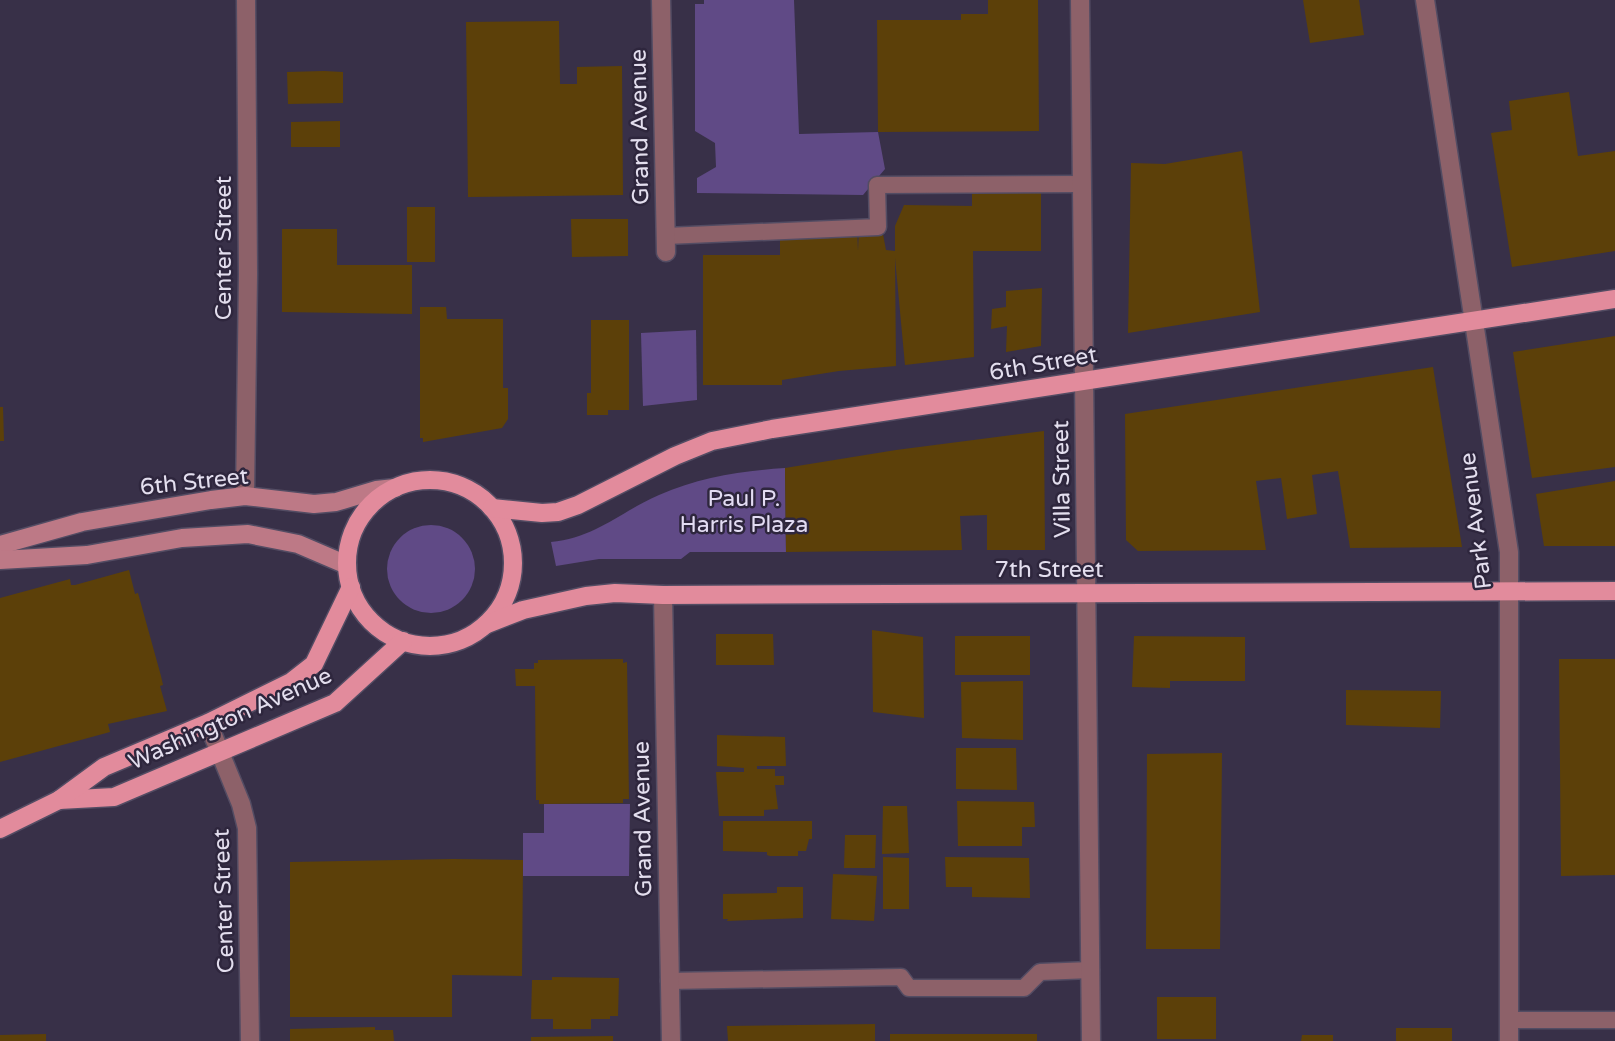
<svg xmlns="http://www.w3.org/2000/svg" width="1615" height="1041" font-family="'Varela Round',sans-serif">
<style>
.green{fill:#604a86}
.building{fill:#5c4009}
.lines{fill:none;stroke-linecap:round;stroke-linejoin:round}
.lane-casing{stroke:#534c63;stroke-width:19}
.street-casing{stroke:#534c63;stroke-width:21}
.secondary-casing{stroke:#534c63;stroke-width:21}
.primary-casing{stroke:#534c63;stroke-width:21}
.lane{stroke:#8d6169;stroke-width:16}
.street{stroke:#8d6169;stroke-width:18}
.secondary{stroke:#bd7986;stroke-width:18}
.primary{stroke:#e28b9c;stroke-width:18}
.labels{text-anchor:middle;stroke-width:5;stroke-linejoin:round;paint-order:stroke}
.street-label{font-size:23px;fill:#e3deee;stroke:#2e263d}
.park-label{font-size:23px;fill:#e3dcf3;stroke:#2e263d}
</style>
<rect width="100%" height="100%" fill="#383048"/>
<!-- green -->
<g class="green">
<polygon points="704,0 794,0 799,134 878,132 885,169 863,195 697,193 697,178 716,167 715,143 695,131 695,4 704,4"/>
<polygon points="696,330 697,400 643,406 641,333"/>
<path d="M785,468l1,84h-96l-9,7h-82l-43,7 -5,-24c44,-4 69,-30 108,-47 41,-18 82,-24 126,-27z"/>
<circle cx="431" cy="569" r="44"/>
<polygon points="544,804 630,804 629,876 523,876 523,833 544,833"/>
</g>
<!-- building -->
<g class="building">
<polygon points="988,0 1038,0 1039,131 878,132 877,20 961,20 961,14 988,14"/>
<polygon points="1303,0 1359,0 1364,35 1310,43"/>
<polygon points="559,21 560,84 577,84 577,67 622,66 623,195 468,197 466,22"/>
<polygon points="324,71 343,72 343,103 288,104 287,72"/>
<polygon points="1569,92 1578,156 1615,151 1615,251 1512,267 1491,133 1512,130 1509,101"/>
<polygon points="340,121 340,147 291,147 291,122"/>
<polygon points="1242,151 1260,312 1128,333 1131,163 1165,164"/>
<polygon points="1041,192 1041,251 973,251 974,357 905,365 895,258 896,366 839,371 782,380 782,385 703,385 703,255 780,255 780,232 857,228 858,251 859,228 882,229 886,250 895,251 895,226 904,205 972,206 972,193"/>
<rect x="407" y="207" width="28" height="55"/>
<polygon points="571,219 628,219 628,256 572,257"/>
<polygon points="282,229 337,229 337,265 412,265 412,314 282,312"/>
<polygon points="1042,288 1041,346 1006,352 1007,326 991,329 992,309 1006,307 1006,291"/>
<polygon points="420,307 446,307 447,319 503,319 503,388 508,388 508,419 502,428 423,442 423,438 420,438"/>
<polygon points="591,320 629,320 629,410 608,410 608,415 587,415 587,393 591,393"/>
<polygon points="1615,336 1615,467 1532,478 1513,352"/>
<polygon points="1433,367 1462,547 1350,548 1338,471 1312,475 1317,514 1287,519 1281,478 1256,481 1266,550 1138,551 1126,540 1125,414"/>
<polygon points="0,407 3,407 4,441 0,441"/>
<polygon points="1044,431 1045,550 987,550 987,515 960,516 962,550 786,552 785,468 896,450"/>
<polygon points="1615,481 1615,546 1544,546 1536,494"/>
<polygon points="129,570 135,594 138,593 161,676 163,685 160,686 167,711 108,724 110,732 0,762 0,598 70,579 71,585 75,585"/>
<polygon points="872,630 923,637 924,718 873,712"/>
<polygon points="716,634 773,634 774,665 716,665"/>
<rect x="955" y="636" width="75" height="39"/>
<polygon points="1134,636 1245,637 1245,681 1170,681 1170,688 1132,687"/>
<polygon points="623,659 623,663 627,662 629,799 623,799 623,803 539,804 539,800 536,800 535,686 516,686 515,669 534,669 534,663 538,663 538,660"/>
<polygon points="1559,659 1615,659 1615,875 1561,876"/>
<polygon points="1023,681 1023,740 962,738 961,682"/>
<polygon points="1346,690 1441,691 1440,728 1346,725"/>
<polygon points="717,735 785,737 786,766 757,766 757,769 775,769 775,776 784,776 784,785 775,785 778,809 764,810 764,816 719,816 716,772 744,772 744,768 717,766"/>
<polygon points="956,748 1016,748 1017,790 956,789"/>
<polygon points="1222,753 1220,949 1146,949 1147,754"/>
<polygon points="957,801 1034,802 1035,827 1022,827 1022,846 958,846"/>
<polygon points="883,806 907,806 909,853 882,854"/>
<polygon points="723,821 812,821 812,839 809,839 806,851 798,851 798,856 770,856 767,855 767,852 723,851"/>
<polygon points="845,835 876,835 875,868 844,868"/>
<polygon points="883,857 909,858 909,909 883,909"/>
<polygon points="945,857 1029,858 1030,898 972,897 972,887 946,887"/>
<polygon points="453,859 523,860 522,976 452,975 452,1017 290,1017 290,862"/>
<polygon points="833,874 877,876 874,921 831,919"/>
<polygon points="777,887 803,887 803,918 727,921 728,919 723,919 723,894 777,893"/>
<polygon points="552,977 619,978 618,1016 610,1016 610,1019 591,1019 591,1029 553,1029 553,1019 531,1019 532,980 552,980"/>
<rect x="1157" y="997" width="59" height="42"/>
<polygon points="875,1024 875,1041 728,1041 727,1026"/>
<polygon points="375,1027 375,1030 393,1030 394,1041 290,1041 290,1029"/>
<rect x="1396" y="1028" width="56" height="13"/>
<polygon points="46,1034 46,1041 0,1041 0,1035"/>
<rect x="890" y="1034" width="147" height="7"/>
<polygon points="1302,1035 1333,1035 1333,1041 1301,1041"/>
<polygon points="613,1036 613,1041 531,1041 531,1037"/>
</g>
<g class="lines">
<!-- lane casing -->
<g class="lane-casing">
<g id="lane">
<polyline points="666,236 878,227 877,185 1082,184"/>
<polyline points="669,981 901,977 909,988 1024,988 1040,972 1091,970"/>
<polyline points="1509,1020 1615,1020"/>
</g>
</g>
<!-- street casing -->
<g class="street-casing">
<g id="street">
<polyline points="661,0 666,252"/>
<polyline points="1080,0 1091,1041"/>
<polyline points="1425,0 1509,552 1509,1041"/>
<polyline points="245,496 248,274 246,0"/>
<polyline points="663,595 671,1041"/>
<polyline points="208,723 241,804 247,828 250,1041"/>
</g>
</g>
<!-- secondary casing -->
<g class="secondary-casing">
<g id="secondary">
<polyline points="0,545 82,522 211,500 245,496 314,504 336,502 376,490 395,488"/>
<polyline points="0,560 87,555 182,538 248,534 298,544 347,565"/>
</g>
</g>
<!-- primary casing -->
<g class="primary-casing">
<g id="primary">
<circle cx="430" cy="563" r="83"/>
<polyline points="492,508 542,513 558,512 578,505 675,456 712,441 772,429 1615,299"/>
<polyline points="487,624 523,610 586,596 615,593 663,595 1615,591"/>
<polyline points="59,800 114,797 335,703 403,641"/>
<polyline points="0,829 59,800 104,767 208,723 291,682 314,664 351,587"/>
</g>
</g>
<!-- lane -->
<use href="#lane" class="lane"/>
<!-- street -->
<use href="#street" class="street"/>
<!-- secondary -->
<use href="#secondary" class="secondary"/>
<!-- primary -->
<use href="#primary" class="primary"/>
</g>
<g class="labels">
<!-- street labels -->
<g class="street-label">
<text transform="translate(639 127) rotate(-91)" y="8">Grand Avenue</text>
<text transform="translate(223 248) rotate(-90)" y="8">Center Street</text>
<text transform="translate(1043 363) rotate(-10)" y="8">6th Street</text>
<text transform="translate(1061 479) rotate(-91)" y="8">Villa Street</text>
<text transform="translate(194 481) rotate(-6)" y="8">6th Street</text>
<text transform="translate(1475 521) rotate(-97)" y="8">Park Avenue</text>
<text x="1049" y="577">7th Street</text>
<text transform="translate(230 718) rotate(-24)" y="8">Washington Avenue</text>
<text transform="translate(642 819) rotate(-91)" y="8">Grand Avenue</text>
<text transform="translate(223 901) rotate(-92)" y="8">Center Street</text>
</g>
<!-- park labels -->
<g class="park-label">
<text x="744" y="506">Paul P.<tspan x="744" dy="26">Harris Plaza</tspan></text>
</g>
</g>
</svg>
